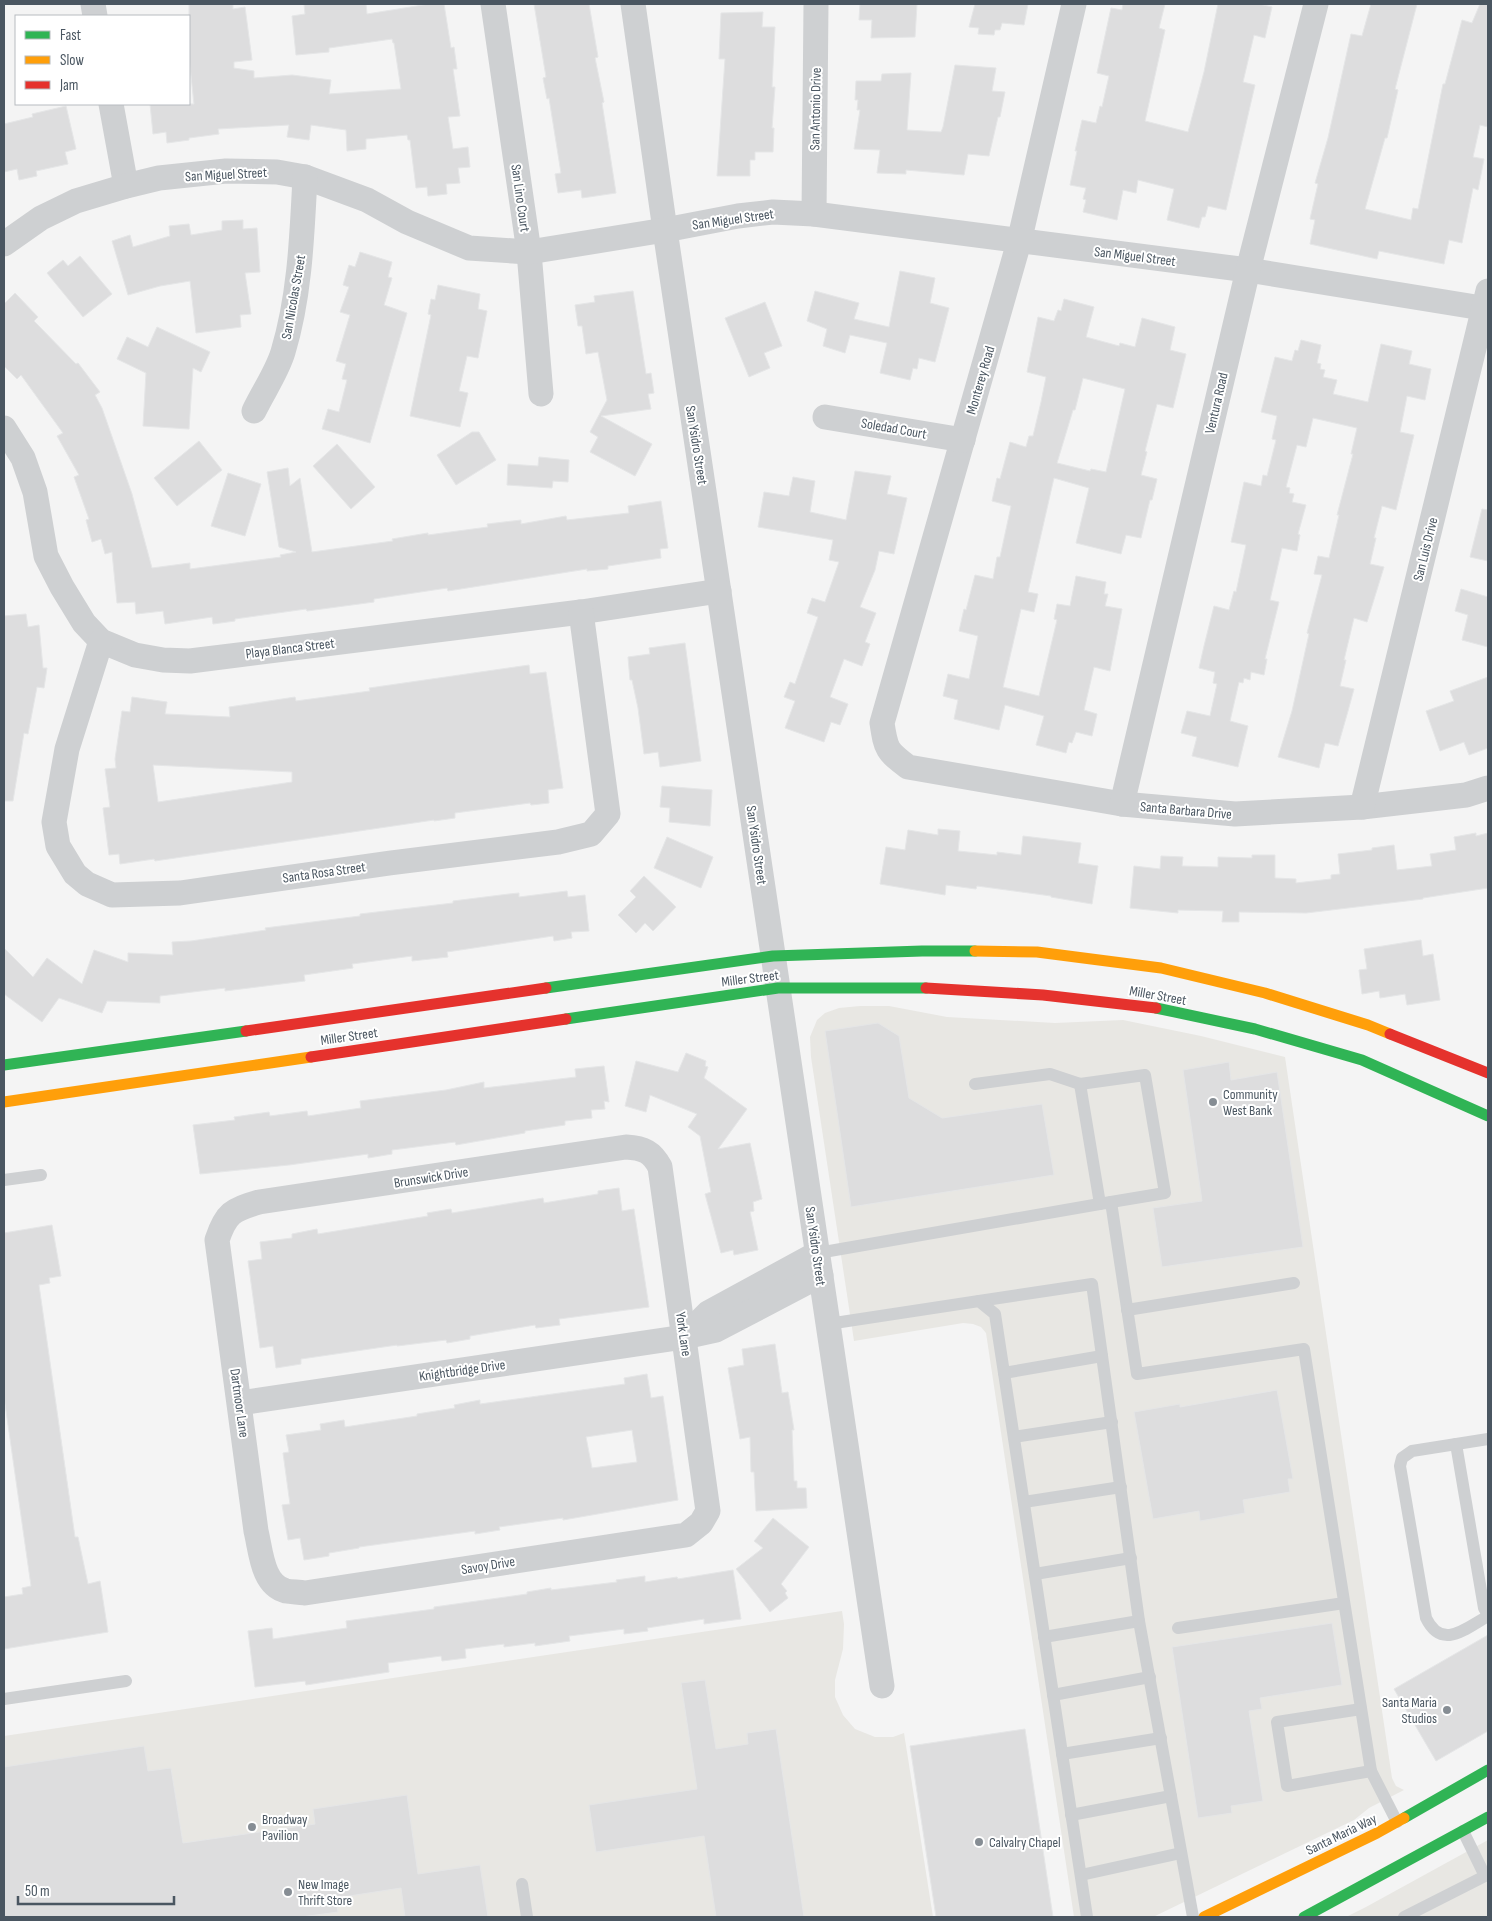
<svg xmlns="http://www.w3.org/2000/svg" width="1492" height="1921" font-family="'Sofia Sans Condensed',sans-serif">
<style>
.commercial{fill:#e8e7e3}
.building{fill:#ddddde;stroke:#e5e6e7;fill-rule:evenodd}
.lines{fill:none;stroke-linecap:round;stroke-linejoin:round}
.lane{stroke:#ced0d2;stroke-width:12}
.street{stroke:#ced0d2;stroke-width:25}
.fast{stroke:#30b455;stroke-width:11}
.slow{stroke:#ff9f0a;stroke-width:11}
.jam{stroke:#e5322d;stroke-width:11}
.poi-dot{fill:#868d94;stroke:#fff;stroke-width:2}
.labels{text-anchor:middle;stroke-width:4;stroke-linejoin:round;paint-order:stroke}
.street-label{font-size:14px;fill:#4a5661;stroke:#fff}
.poi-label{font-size:14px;fill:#4a5661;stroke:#fff;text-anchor:start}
</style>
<rect width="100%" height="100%" fill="#f4f4f4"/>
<!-- commercial -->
<g class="commercial">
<polygon points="860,1006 889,1006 947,1017 1055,1023 1123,1020 1201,1036 1285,1057 1392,1778 1396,1786 1404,1790 1369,1808 1354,1820 1153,1917 1074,1917 986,1333 981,1327 973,1324 963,1323 854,1341 811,1057 810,1037 817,1020 825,1013 839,1008"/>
<polygon points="842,1611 844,1624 843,1649 835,1680 835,1697 843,1715 855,1729 875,1737 893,1737 904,1733 933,1917 4,1917 4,1736"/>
<polygon points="1488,1840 1488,1917 1346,1917 1366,1907"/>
</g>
<!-- building -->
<g class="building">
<polygon points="189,4 233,4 233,9 245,7 252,60 234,62 234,68 254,71 254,78 292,75 331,80 329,94 401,89 394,43 393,43 392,39 329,48 329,52 296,55 292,16 305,14 304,4 366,4 367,14 429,4 444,4 451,48 454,47 457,69 453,69 460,116 448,117 453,149 468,147 470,167 458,168 460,183 446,184 447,194 428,196 427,187 416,188 410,140 408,140 407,135 366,139 366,149 347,151 346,130 311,125 309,140 287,137 289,125 218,129 219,134 189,138 189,140 167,143 166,132 153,134 150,104 194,104 189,57"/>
<polygon points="534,4 589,4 598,57 595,58 604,102 602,103 616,193 582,198 581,190 558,193 555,174 561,173 549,98 547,99 543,78 546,77"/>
<polygon points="860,4 917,4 915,37 871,38 872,20 859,20"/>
<polygon points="975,4 1028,4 1024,25 1002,23 1000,30 995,30 994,35 978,34 979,28 969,27"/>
<polygon points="1123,4 1165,4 1159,28 1165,30 1145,121 1188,132 1204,72 1218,4 1259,4 1272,7 1265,38 1254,35 1243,82 1255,85 1226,210 1208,206 1205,217 1202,217 1199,228 1167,220 1174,189 1138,180 1136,193 1123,190 1117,220 1083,212 1086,200 1083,199 1086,188 1070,185 1077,151 1075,151 1082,120 1096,123 1100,106 1102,107 1109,76 1097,73 1111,8 1122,10"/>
<polygon points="1371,4 1417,4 1395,89 1398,90 1387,138 1385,138 1365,209 1411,220 1413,208 1418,209 1443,84 1445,84 1462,20 1472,23 1480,4 1488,4 1488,127 1480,125 1473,157 1484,159 1478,190 1473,188 1462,243 1449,240 1444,264 1379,251 1377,259 1310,244 1315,220 1310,219 1318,184 1315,183 1328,138 1351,34 1362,36"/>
<polygon points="763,12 762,27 775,27 772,87 775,87 772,128 774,128 773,152 755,152 755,160 750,160 750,176 717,176 725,59 719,59 721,13"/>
<polygon points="955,65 996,68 992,91 1005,92 1000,117 998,117 989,156 968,154 964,175 906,170 906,174 877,173 880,150 854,149 860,110 857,110 858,100 855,100 856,81 881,81 882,74 911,73 907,130 941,132 943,127"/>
<polygon points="66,106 76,149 65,152 68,164 36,171 37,176 19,180 17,169 4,172 4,124 33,117 32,114"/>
<polygon points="243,220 243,229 257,228 260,272 245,273 251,314 240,315 241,327 196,333 190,281 160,286 128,295 112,241 130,235 133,247 170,236 169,226 189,224 191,235 222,230 222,221"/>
<polygon points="360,252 392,262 388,277 392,278 384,305 407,313 370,443 322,429 328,409 339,412 347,380 342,379 346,364 336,361 350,315 340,312 349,287 343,285 349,265 355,267"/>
<polygon points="80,256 112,294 83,317 47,273 63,260 68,266"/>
<polygon points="900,271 935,278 930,303 949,308 935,362 919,358 917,369 913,368 910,380 880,373 887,343 850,335 845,353 823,346 827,329 807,321 815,291 859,303 854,319 889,327"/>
<polygon points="438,285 480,294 478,309 487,311 478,358 467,356 459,391 468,393 460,427 410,416 431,315 428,314 431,299 435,300"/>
<polygon points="633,291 646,374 651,373 654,393 648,394 651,409 601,416 652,444 635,476 590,452 598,437 590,432 607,400 598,352 586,354 582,326 578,326 575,305 595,302 594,296"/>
<polygon points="15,293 38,317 34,321 76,364 78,363 100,392 95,395 102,408 132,494 152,568 190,563 190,569 281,557 280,555 296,552 279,547 267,472 288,468 290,486 300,478 312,552 393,541 392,539 428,533 428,535 488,527 487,524 521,520 521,524 566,516 567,520 629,513 628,506 661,501 668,548 660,549 661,558 608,566 608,569 587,571 587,569 448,591 447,588 374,599 374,602 307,611 306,609 235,619 235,621 213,624 212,617 165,624 163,611 136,614 135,602 117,603 112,552 105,554 101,539 92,542 86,520 89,519 74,477 79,475 57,436 63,433 21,375 17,379 4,366 4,304"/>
<path d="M1064,299l30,8 -8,30 33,9 1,-3 15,4 7,-29 33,9 -5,23 16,4 -13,54 -16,-4 -12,47 2,1 -6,23 16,4 -5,21h-2l-9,38 -15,-3 -5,19 -45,-11 13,-55 -35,-10 -26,114 10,2 -4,18 -13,-3 -18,78 36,9 18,-76 -3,-1 3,-15 13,2 6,-30 30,6 -2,12h4l-3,12 17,3 -12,62 -16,-4 -10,43 13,4 -5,22 -16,-4 -4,11 -3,-1 -3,11 -30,-8 8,-29 -39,-11 -6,25 -45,-11 4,-19 -15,-4 5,-22 21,5 9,-43 -19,-5 5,-22 2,1 9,-35 18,4 4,-22h3l11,-51 -19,-5 5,-23 3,1 10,-37 16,5 3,-11h4l8,-34 5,-25 -19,-5 11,-55 16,4 4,-11 3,1zM1083,378l42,11 -19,83 -15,-3 -1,2 -33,-8 16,-53h2z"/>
<polygon points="765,302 782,346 764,353 770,368 749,377 725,318"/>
<polygon points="157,327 210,352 201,372 193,368 189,429 143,426 146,373 117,359 127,337 148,347"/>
<polygon points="1301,340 1321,345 1317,363 1321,364 1320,369 1325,370 1323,377 1337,380 1333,394 1368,402 1381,344 1412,351 1409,364 1431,369 1425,400 1407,396 1400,432 1414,435 1396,510 1382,506 1374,538 1376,538 1370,564 1384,567 1367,622 1354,618 1344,660 1346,660 1340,686 1354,689 1348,711 1338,746 1325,743 1319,768 1278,757 1292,711 1309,634 1307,633 1322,575 1314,574 1318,556 1329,558 1339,515 1337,515 1353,454 1351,454 1357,428 1313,418 1306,447 1297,445 1286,487 1290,488 1289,493 1294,494 1292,502 1306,505 1298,534 1300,535 1297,551 1282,548 1270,600 1279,602 1265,659 1267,659 1264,675 1251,672 1250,680 1244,678 1243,683 1239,682 1230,721 1248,726 1238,767 1192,756 1197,737 1181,733 1187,711 1210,716 1217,684 1213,683 1215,672 1199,668 1204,646 1214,606 1229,610 1234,591 1236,592 1246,545 1231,542 1244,482 1261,486 1263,475 1267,476 1276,440 1272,439 1277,416 1261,412 1275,357 1292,361 1295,350 1298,351"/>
<polygon points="472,432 479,432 496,460 456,485 437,455"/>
<polygon points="199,441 222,470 177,506 154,478"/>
<polygon points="337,444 375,487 351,509 313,466"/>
<polygon points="539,457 569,460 568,482 553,481 552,488 507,485 508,464 538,466"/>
<polygon points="855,471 891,476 887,494 907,498 894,554 879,551 875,570 860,607 876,613 865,642 870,644 862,666 844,659 830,697 848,704 840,725 831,722 824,742 785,728 795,701 784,697 790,682 795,684 818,617 807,613 812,598 825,602 839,562 829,560 833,540 758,527 764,492 789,496 793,477 815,481 810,512 846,520"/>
<polygon points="228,473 261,484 245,536 211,526"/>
<polygon points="1482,509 1488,510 1488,561 1470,557"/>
<polygon points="1461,589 1488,597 1488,647 1462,640 1468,615 1455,611"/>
<polygon points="26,614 28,627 39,625 43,668 47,668 44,688 37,687 28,734 24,733 13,801 4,801 4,616"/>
<polygon points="685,643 701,761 660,767 658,752 644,754 638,708 632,680 630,680 628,657 650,654 649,648"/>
<path d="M529,665l1,9 16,-2 17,116 -15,2 1,13 -18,2 -1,-2 -75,10v5l-21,3v-1l-279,41 -1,-2 -34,5 -1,-10 -10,1 -6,-47 7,-1 -5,-38 11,-1 -1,-9 7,-48 8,1 2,-15 35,5 -2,12 65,3 -1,-10 66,-10 1,4 74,-10 -1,-3zM153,765l139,7v10l-134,20z"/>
<polygon points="1488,677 1488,748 1469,755 1464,742 1440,751 1426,711 1454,701 1450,691"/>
<polygon points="662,786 712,790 710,826 669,822 670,808 660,807"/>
<polygon points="938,829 960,831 958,851 997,855 997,852 1021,855 1023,836 1081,843 1078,863 1098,866 1092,904 1051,897 1051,896 977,886 976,889 946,885 945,895 880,884 886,847 905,850 908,830 938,835"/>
<polygon points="1476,833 1476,836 1488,833 1488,888 1423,898 1423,899 1306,913 1239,912 1239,922 1222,922 1223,911 1178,910 1178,913 1130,908 1134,866 1160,869 1161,856 1183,857 1182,866 1218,867 1218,857 1252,858 1252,855 1275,855 1275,878 1296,879 1296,883 1331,879 1331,875 1340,874 1338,854 1372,850 1372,848 1394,845 1397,870 1432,866 1430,854 1456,850 1454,837"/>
<polygon points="667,837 713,857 701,888 654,868"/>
<polygon points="644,876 676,907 653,931 645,923 636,933 618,915 636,897 630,891"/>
<polygon points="567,891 568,897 585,895 589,931 571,932 572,938 554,941 553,936 447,952 448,957 412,961 412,956 352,964 353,968 304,975 305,981 225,991 225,988 160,996 160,1003 107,1001 102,1013 59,998 42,1022 4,994 4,948 33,977 47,958 82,984 94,950 128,962 128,953 173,955 172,942 191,941 266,930 265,928 360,916 360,914 453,903 453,901 509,894 519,893 519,897"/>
<polygon points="1421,940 1423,956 1433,954 1440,1000 1407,1005 1405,994 1380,998 1379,991 1362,994 1359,970 1367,969 1364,949"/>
<polygon points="878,1023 899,1036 909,1098 942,1118 1042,1104 1054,1175 851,1207 825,1031"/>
<polygon points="686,1053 706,1061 705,1066 708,1067 704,1078 747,1109 718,1149 750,1143 762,1199 753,1202 754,1211 750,1212 758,1250 734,1255 733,1250 721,1253 705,1194 711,1192 700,1136 688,1127 697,1114 650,1095 646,1112 625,1106 636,1061 678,1072"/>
<polygon points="1229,1062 1231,1080 1277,1072 1303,1247 1162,1267 1153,1208 1202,1201 1183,1070"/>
<polygon points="604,1066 609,1102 604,1101 605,1109 591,1110 592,1118 565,1121 565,1125 525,1131 525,1133 456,1145 455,1142 392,1150 392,1154 368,1158 368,1154 289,1165 200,1174 193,1125 235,1120 234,1117 269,1112 270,1116 307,1111 308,1116 361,1108 360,1101 446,1090 484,1082 484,1088 576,1077 575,1069"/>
<polygon points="619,1188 622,1211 634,1209 649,1307 559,1319 560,1325 536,1328 535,1325 470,1336 470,1339 447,1343 446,1340 397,1346 397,1345 301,1359 301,1364 276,1368 273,1346 260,1348 248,1261 262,1259 260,1242 292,1238 292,1234 317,1229 318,1234 428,1216 427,1213 451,1209 452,1213 543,1198 544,1203 598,1194 598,1191"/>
<polygon points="52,1225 61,1276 49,1278 50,1283 39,1285 75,1537 78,1537 88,1584 100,1581 108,1632 4,1649 4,1597 23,1594 22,1588 31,1586 4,1397 4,1233"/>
<polygon points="775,1344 782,1393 788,1392 794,1430 792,1430 794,1481 797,1481 797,1488 806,1488 807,1508 756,1511 754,1472 751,1472 750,1437 740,1439 728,1368 744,1365 742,1349"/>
<path d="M647,1374l4,24 12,-2 15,104 -115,20v-2l-64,9 1,3 -25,4v-3l-116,16v1l-30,5v3l-25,4 -4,-22 -12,2 -6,-35 8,-1 -7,-51 6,-1 -3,-17 35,-5 -1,-6 24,-4 1,7 72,-11v-2l38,-6 -1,-3 26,-5v4l145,-20 -1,-6zM632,1430l5,32 -45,6 -6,-31z"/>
<polygon points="1277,1390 1293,1479 1288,1479 1290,1492 1243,1500 1245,1513 1200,1521 1199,1511 1153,1519 1134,1412 1180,1404 1180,1407"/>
<polygon points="773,1518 809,1547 781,1584 787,1591 785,1593 788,1598 770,1612 736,1569 763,1548 754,1541"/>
<polygon points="733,1570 741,1619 704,1624 704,1619 647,1628 648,1631 624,1634 624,1629 569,1636 570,1641 535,1646 535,1643 504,1647 504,1644 465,1649 466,1658 442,1661 441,1656 388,1663 389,1672 306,1685 305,1681 255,1687 248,1631 272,1628 273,1639 347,1628 346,1621 434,1609 434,1607 527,1594 527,1592 551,1588 551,1590 617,1582 616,1580 645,1576 645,1582 677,1577 678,1579"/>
<polygon points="1332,1623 1342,1685 1260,1698 1262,1709 1249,1711 1263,1801 1231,1806 1232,1813 1198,1818 1172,1647"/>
<polygon points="1488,1635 1488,1731 1436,1761 1394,1689"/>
<polygon points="705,1680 716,1749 748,1744 747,1733 776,1729 804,1917 716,1917 704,1836 596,1852 589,1805 697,1789 681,1683"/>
<polygon points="1025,1729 1053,1917 936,1917 910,1746"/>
<polygon points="144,1746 148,1771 171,1768 183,1843 315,1824 313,1809 407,1795 418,1874 480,1865 488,1917 405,1917 401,1888 336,1898 338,1912 301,1917 4,1917 4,1767"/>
</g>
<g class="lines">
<!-- lane -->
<g class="lane">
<polyline points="975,1084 1050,1074 1080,1084 1145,1075 1165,1193 1111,1202"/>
<polyline points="1080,1084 1100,1204"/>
<polyline points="4,1180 41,1175"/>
<polyline points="818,1253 1111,1202 1137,1374 1304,1349 1371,1771 1397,1822"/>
<polyline points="979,1301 1092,1284 1139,1621 1044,1637"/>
<polyline points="1127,1310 1294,1283"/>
<polyline points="828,1324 979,1301 995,1314 1087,1917"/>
<polyline points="1004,1373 1102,1356"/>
<polyline points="1014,1437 1112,1422"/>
<path d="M1488,1439l-76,12 -10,7 -2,8 26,152c16,33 40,10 62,-2"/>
<polyline points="1456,1444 1484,1608 1488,1615"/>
<polyline points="1024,1502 1121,1487"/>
<polyline points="1035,1574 1131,1558"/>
<polyline points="1139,1621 1193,1917"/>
<polyline points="1178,1628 1344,1603"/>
<polyline points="1053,1695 1150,1677"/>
<polyline points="4,1699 126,1681"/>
<polyline points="1361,1709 1277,1722 1287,1786 1371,1771"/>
<polyline points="1062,1754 1161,1738"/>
<polyline points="1071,1815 1171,1796"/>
<polyline points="1081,1875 1181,1853"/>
<polyline points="522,1884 527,1917"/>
<polyline points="1404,1917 1485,1876 1463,1831"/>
</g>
<!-- street -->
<g class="street">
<polyline points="93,4 95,16"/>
<polyline points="493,4 529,252 541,394"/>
<polyline points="633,4 665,230 882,1686"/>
<path d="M1074,4l-55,238 -137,481c4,27 5,28 26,44l214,37 113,10 127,-7 104,-12 22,-7"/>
<polyline points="111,104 126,186"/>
<polyline points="814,214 816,4"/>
<polyline points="4,244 41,218 76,201 126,186 159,178 226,171 277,172 305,177 367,200 407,222 469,248 529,252 665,230 738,216 773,212 814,214 1248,270 1488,309"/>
<path d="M254,411c9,-19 23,-39 29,-59 17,-56 19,-117 22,-175"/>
<polyline points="825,417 963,440"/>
<polyline points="4,428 23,458 35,492 46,556 62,587 84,623 101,641 135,655 163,660 190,661 581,612 719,591"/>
<polyline points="101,641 67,749 54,822 58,846 75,874 87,884 112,895 180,893 390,863 558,842 591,834 608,814 581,612"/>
<polyline points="1122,804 1248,270 1316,4"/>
<polyline points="1362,807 1488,291"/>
<path d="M626,1147c18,1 26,5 34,20l48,344 -7,12 -15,12 -381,58c-6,-1 -13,-1 -19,-2 -24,-6 -25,-40 -30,-60l-39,-291c9,-27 15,-30 42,-38z"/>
<polyline points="684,1337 708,1313 818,1253"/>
<polyline points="240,1403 684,1337 716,1330 821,1275"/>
</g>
<!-- fast -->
<g class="fast">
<polyline points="546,988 773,956 922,951 975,951"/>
<polyline points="1156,1008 1255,1029 1362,1060 1488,1116"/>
<polyline points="566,1019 778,988 926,988"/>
<polyline points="4,1065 246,1031"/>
<polyline points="1404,1818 1488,1770"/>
<polyline points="1304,1917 1488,1817"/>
</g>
<!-- slow -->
<g class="slow">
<polyline points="975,951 1037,952 1161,968 1265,993 1368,1025 1390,1034"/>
<polyline points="4,1102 311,1057"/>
<polyline points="1204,1917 1377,1833 1404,1818"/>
</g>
<!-- jam -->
<g class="jam">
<polyline points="926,988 1043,995 1156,1008"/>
<polyline points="246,1031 546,988"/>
<polyline points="1390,1034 1488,1073"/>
<polyline points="311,1057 566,1019"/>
</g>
</g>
<!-- markers -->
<g class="poi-dot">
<circle cx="1213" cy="1102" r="5"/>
<circle cx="1447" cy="1710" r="5"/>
<circle cx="252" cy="1827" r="5"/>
<circle cx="979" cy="1842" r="5"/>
<circle cx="288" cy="1892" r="5"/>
</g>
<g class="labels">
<!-- street labels -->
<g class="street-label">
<text transform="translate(815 109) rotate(-89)" y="5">San Antonio Drive</text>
<text transform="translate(226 174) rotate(-3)" y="5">San Miguel Street</text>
<text transform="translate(521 198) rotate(82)" y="5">San Lino Court</text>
<text transform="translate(733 219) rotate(-8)" y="5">San Miguel Street</text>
<text transform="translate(1135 256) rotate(7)" y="5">San Miguel Street</text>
<text transform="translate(293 297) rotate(-80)" y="5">San Nicolas Street</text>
<text transform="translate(980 380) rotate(-74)" y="5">Monterey Road</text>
<text transform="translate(1216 403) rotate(-77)" y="5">Ventura Road</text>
<text transform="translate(894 428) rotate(10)" y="5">Soledad Court</text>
<text transform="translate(697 445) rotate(81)" y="5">San Ysidro Street</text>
<text transform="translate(1425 549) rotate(-76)" y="5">San Luis Drive</text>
<text transform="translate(290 648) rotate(-7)" y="5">Playa Blanca Street</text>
<text transform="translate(1186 810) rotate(5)" y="5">Santa Barbara Drive</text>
<text transform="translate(757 845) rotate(82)" y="5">San Ysidro Street</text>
<text transform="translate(324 872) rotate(-8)" y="5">Santa Rosa Street</text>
<text transform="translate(750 978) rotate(-7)" y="5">Miller Street</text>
<text transform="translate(1158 995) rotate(10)" y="5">Miller Street</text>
<text transform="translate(349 1036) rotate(-8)" y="5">Miller Street</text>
<text transform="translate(431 1177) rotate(-9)" y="5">Brunswick Drive</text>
<text transform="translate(816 1246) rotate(82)" y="5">San Ysidro Street</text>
<text transform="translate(684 1334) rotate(82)" y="5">York Lane</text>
<text transform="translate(462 1370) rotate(-8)" y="5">Knightbridge Drive</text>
<text transform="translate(240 1403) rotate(82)" y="5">Dartmoor Lane</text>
<text transform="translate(488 1565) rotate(-9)" y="5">Savoy Drive</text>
<text transform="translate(1341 1834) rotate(-26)" y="5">Santa Maria Way</text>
</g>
<!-- poi labels -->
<g class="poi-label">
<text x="1223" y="1099">Community<tspan x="1223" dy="16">West Bank</tspan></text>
<text x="1437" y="1707" text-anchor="end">Santa Maria<tspan x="1437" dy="16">Studios</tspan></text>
<text x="262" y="1824">Broadway<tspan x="262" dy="16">Pavilion</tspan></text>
<text x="989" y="1847">Calvalry Chapel</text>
<text x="298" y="1889">New Image<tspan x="298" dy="16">Thrift Store</tspan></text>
</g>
</g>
<!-- border -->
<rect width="1492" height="1921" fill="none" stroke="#4a5661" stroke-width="10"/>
<!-- legend -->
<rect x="15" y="15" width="175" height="90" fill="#ffffff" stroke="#b7bbc0"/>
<rect x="25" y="31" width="25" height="8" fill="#30b455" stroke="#b7bbc0"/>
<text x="60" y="40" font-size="15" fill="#4a5661">Fast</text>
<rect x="25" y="56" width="25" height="8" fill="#ff9f0a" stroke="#b7bbc0"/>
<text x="60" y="65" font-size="15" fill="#4a5661">Slow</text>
<rect x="25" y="81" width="25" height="8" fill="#e5322d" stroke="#b7bbc0"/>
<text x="60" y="90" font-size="15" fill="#4a5661">Jam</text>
<!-- scale -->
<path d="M18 1896v8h156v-8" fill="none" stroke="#4a5661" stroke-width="2.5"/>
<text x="25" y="1896" font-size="15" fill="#4a5661" stroke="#ffffff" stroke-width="4" paint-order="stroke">50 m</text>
</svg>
